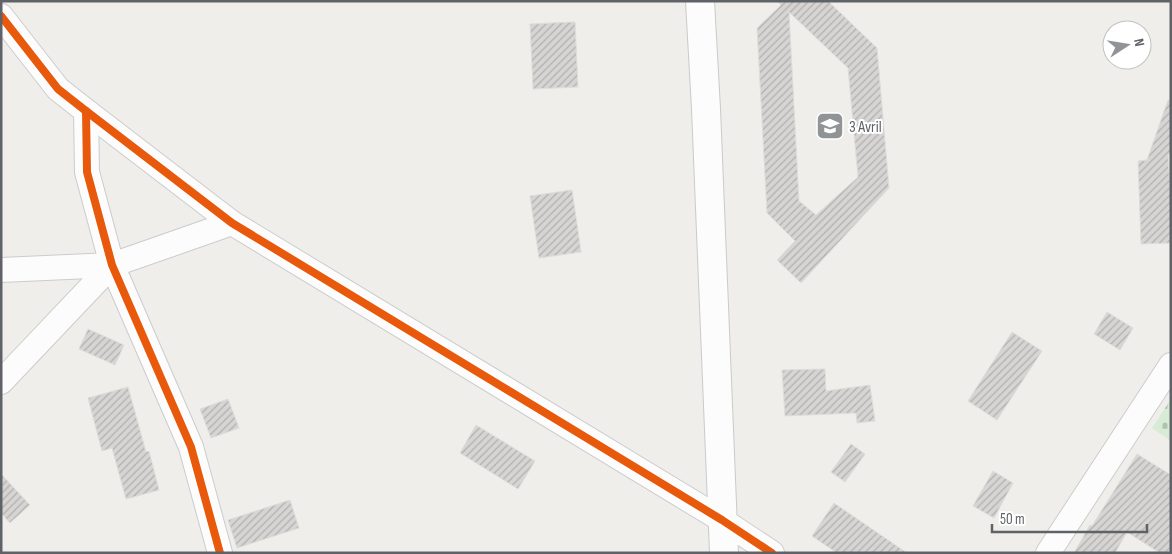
<svg xmlns="http://www.w3.org/2000/svg" width="1172" height="554" font-family="'Sofia Sans Condensed',sans-serif">
<style>
.cemetery{fill:url(#cemetery-stones)}
.building{fill:url(#building-hatch);stroke:#deddd9;fill-rule:evenodd}
.lines{fill:none;stroke-linecap:round;stroke-linejoin:round}
.minor-casing{stroke:#cbcccc;stroke-width:26}
.secondary-casing{stroke:#cacacb;stroke-width:30}
.minor{stroke:#fdfcfc;stroke-width:24}
.secondary{stroke:#fdfcfc;stroke-width:28}
.cycleway-casing{stroke:#fff;stroke-width:11}
.cycleway{stroke:#e8590c;stroke-width:8}
.labels{text-anchor:middle;stroke-width:4;stroke-linejoin:round;paint-order:stroke}
.poi-label{font-size:16px;fill:#5f6368;stroke:#fff;text-anchor:start}
</style>
<defs>
<pattern id="cemetery-stones" width="16" height="16" patternUnits="userSpaceOnUse" patternTransform="scale(1.25)"><rect width="16" height="16" fill="#d8ebd6"/><path d="M2 7V4a2 2 0 0 1 4 0v3zM10 15v-3a2 2 0 0 1 4 0v3z" fill="#b2c2b1"/></pattern>
<pattern id="building-hatch" width="6" height="6" patternUnits="userSpaceOnUse" patternTransform="scale(1.25)"><rect width="6" height="6" fill="#d6d5d3"/><path d="M-1 1l2-2M0 6l6-6M5 7l2-2" fill="none" stroke="#b1b0af"/></pattern>
</defs>
<rect width="100%" height="100%" fill="#efeeea"/>
<!-- cemetery -->
<polygon class="cemetery" points="1171,399 1171,441 1152,428"/>
<!-- building -->
<g class="building">
<path d="M777,1h51l49,47 12,140 -88,95 -24,-23 18,-19 -28,-28 -10,-185 24,-23zM789,12l59,56 10,109 -42,38 -17,-14z"/>
<polygon points="575,22 578,87 533,89 530,24"/>
<polygon points="1168,100 1171,100 1171,155 1168,154 1171,206 1171,243 1141,244 1138,161 1147,160"/>
<polygon points="572,190 581,252 539,258 530,196"/>
<polygon points="1107,312 1133,328 1120,350 1094,334"/>
<polygon points="88,329 124,345 115,365 79,349"/>
<polygon points="1012,332 1042,351 997,420 968,401"/>
<polygon points="825,369 826,391 870,385 875,421 857,423 856,413 785,416 782,370"/>
<polygon points="128,387 146,452 149,451 159,490 126,499 112,448 102,451 88,398"/>
<polygon points="228,399 239,428 211,438 200,409"/>
<polygon points="476,425 535,461 518,489 460,453"/>
<polygon points="851,444 865,454 845,482 831,472"/>
<polygon points="1137,454 1171,475 1171,553 1160,553 1127,532 1115,553 1074,553 1090,525 1092,526"/>
<polygon points="993,471 1013,483 994,518 973,506"/>
<polygon points="1,474 30,505 10,523 1,513"/>
<polygon points="290,500 299,528 237,548 228,520"/>
<polygon points="834,503 907,553 837,553 812,536"/>
</g>
<g class="lines">
<!-- minor casing -->
<g class="minor-casing">
<g id="minor">
<polyline points="1,16 58,89 86,111 232,223 722,520 772,553"/>
<polyline points="86,111 87,172 112,265 191,447 220,553"/>
<polyline points="1,270 112,265 232,223"/>
<polyline points="1,382 112,265"/>
<polyline points="1048,553 1171,365"/>
</g>
</g>
<!-- secondary casing -->
<g class="secondary-casing">
<polyline id="secondary" points="700,1 706,109 724,553"/>
</g>
<!-- minor -->
<use href="#minor" class="minor"/>
<!-- secondary -->
<use href="#secondary" class="secondary"/>
<!-- cycleway casing -->
<g class="cycleway-casing">
<g id="cycleway">
<polyline points="1,16 58,89 86,111 232,223 722,520 772,553"/>
<polyline points="86,111 87,172 112,265 191,447 220,553"/>
</g>
</g>
<!-- cycleway -->
<use href="#cycleway" class="cycleway"/>
</g>
<!-- icons -->
<defs>
<g id="university-square" transform="scale(1.4375)"><rect x="-9" y="-9" width="18" height="18" rx="4" fill="#919496" stroke="#fff"/><path d="M0-5L7-2L0 1L-7-2ZM-4 1L0 2.5L4 1V4Q0 6-4 4Z" fill="#fff"/></g>
</defs>
<g fill-rule="evenodd">
<use href="#university-square" x="830" y="126"/>
</g>
<g class="labels">
<!-- poi labels -->
<g class="poi-label">
<text x="849" y="132">3 Avril</text>
</g>
</g>
<!-- border -->
<rect width="1172" height="554" fill="none" stroke="#5f6368" stroke-width="5"/>
<!-- north arrow -->
<g transform="translate(1127 45) rotate(78)"><circle r="24" fill="#ffffff" stroke="#bfc1c3"/>
<path d="M0-4L9 19L0 12L-9 19Z" fill="#919496"/>
<text y="-8" font-size="14" font-weight="bold" text-anchor="middle" fill="#5f6368">N</text>
</g>
<!-- scale -->
<path d="M992 524v8h155v-8" fill="none" stroke="#5f6368" stroke-width="2.5"/>
<text x="1000" y="524" font-size="15" fill="#5f6368" stroke="#ffffff" stroke-width="4" paint-order="stroke">50 m</text>
</svg>
